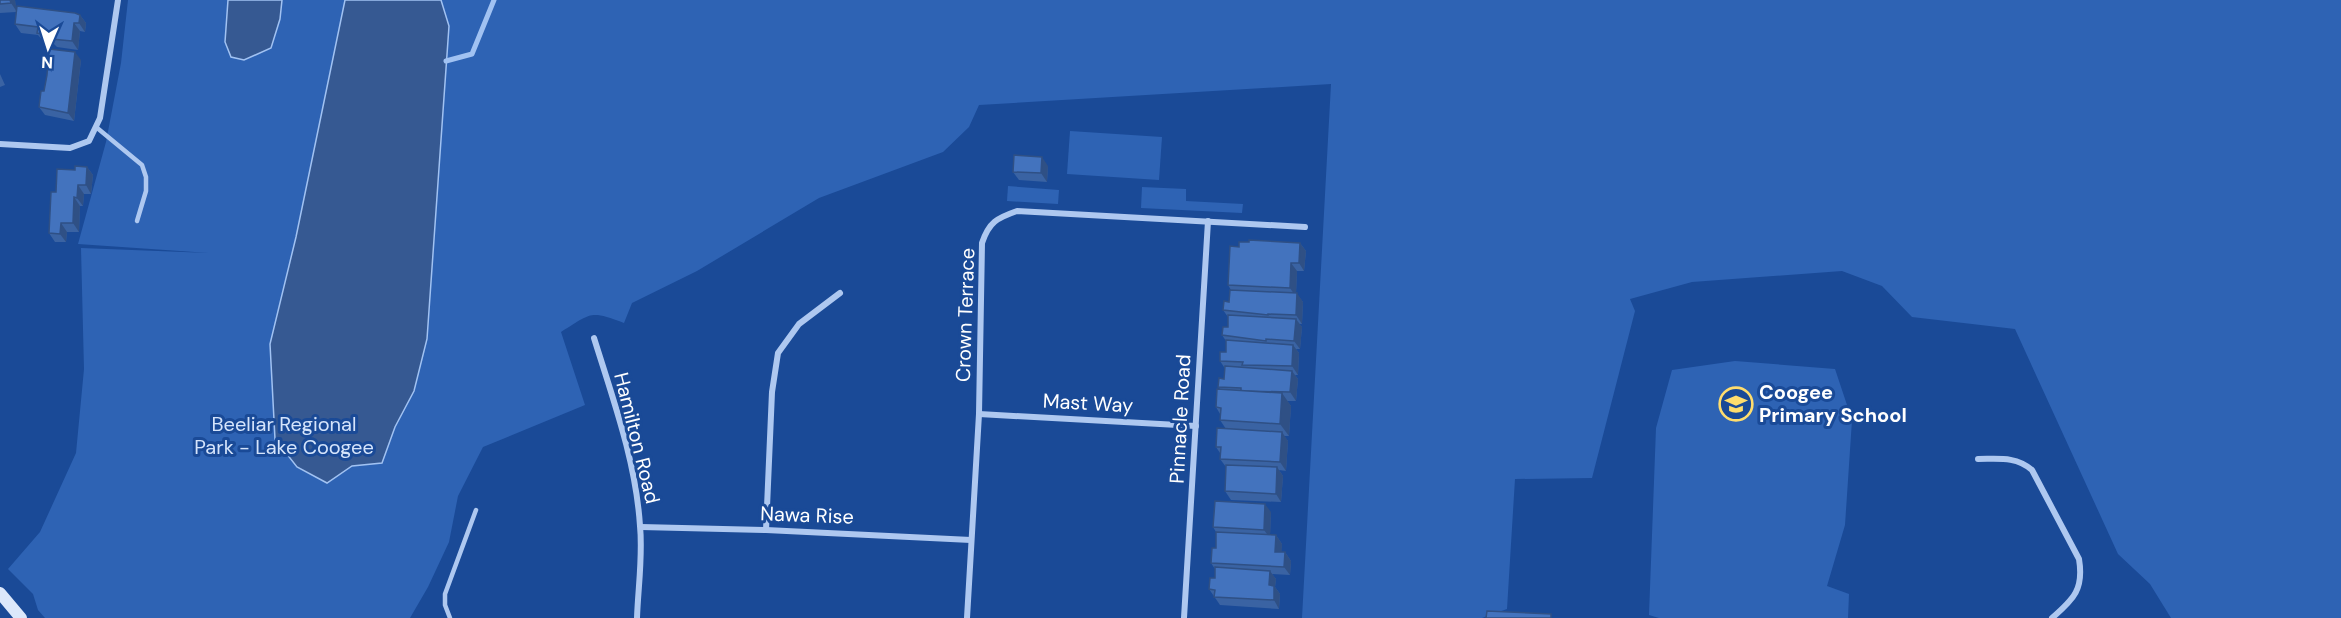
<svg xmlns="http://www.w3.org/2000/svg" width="2341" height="618" font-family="'DM Sans',sans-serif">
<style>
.green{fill:#2e63b4}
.water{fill:#365992;stroke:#a1c2f2;stroke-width:1.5}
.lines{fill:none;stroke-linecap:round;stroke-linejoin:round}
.stream{stroke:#a1c2f2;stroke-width:5}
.lane{stroke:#aec8f0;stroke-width:4.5}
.street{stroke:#aec8f0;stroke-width:6}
.secondary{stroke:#dce8fb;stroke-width:12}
.wall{fill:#3a63a3}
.shaded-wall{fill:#2f5085}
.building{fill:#4373be;stroke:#2f5085;stroke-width:1.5}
.labels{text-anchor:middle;stroke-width:6;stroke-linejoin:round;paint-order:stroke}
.street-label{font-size:20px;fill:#fff;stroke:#1a4a97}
.poi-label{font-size:20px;font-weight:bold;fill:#fff;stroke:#1a4a97;text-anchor:start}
.park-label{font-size:20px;fill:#d5e4fb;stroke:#1a4a97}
</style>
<rect width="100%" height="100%" fill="#1a4a97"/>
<!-- green -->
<g class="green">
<path d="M128,0h2213v618h-170l-21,-34 -32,-30 -103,-225 -103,-12 -30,-31 -40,-15 -150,11 -62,17 5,12 -43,167 -77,1 -8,130 -25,9h-180l29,-534 -352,21 -10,22 -26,25 -124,46 -122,73 -65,32 -8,20c-35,-13 -32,-10 -63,9l24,73 -102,42 -25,49 -9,46 -21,45 -18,31h-365l-7,-8 -5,-16 -25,-25 32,-37 36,-79 8,-84 -3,-121 128,5 -131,-9 28,-102 15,-79z"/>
<polygon points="1070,131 1162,137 1159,180 1067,174"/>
<polygon points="1008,186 1059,190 1058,204 1007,201"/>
<polygon points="1142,187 1186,189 1186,201 1243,204 1242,213 1141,208"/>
<polygon points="1735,361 1835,369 1852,420 1845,525 1827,586 1849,594 1848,618 1659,618 1649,615 1656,428 1672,370"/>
</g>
<!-- water -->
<g class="water">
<polygon points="228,0 282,0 280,19 271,48 244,60 231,57 225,42"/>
<polygon points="345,0 441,0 449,26 427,339 414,391 395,427 382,463 352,466 327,483 297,467 275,439 270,344 296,237"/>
</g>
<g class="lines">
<!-- stream -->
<polyline class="stream" points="446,61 472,54 494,0"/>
<!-- lane -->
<g class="lane">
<polyline points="96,127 142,165 146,177 146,191 137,221"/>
<polyline points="450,618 445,605 445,594 476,510"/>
</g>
<!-- street -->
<g class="street">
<polyline points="0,144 70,148 89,141 100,118 118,0"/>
<path d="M594,338c19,61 42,124 46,188 3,30 -2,62 -3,92"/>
<polyline points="979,414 1196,426"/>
<path d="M1978,459c20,0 38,-3 54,11l47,89c5,30 -5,40 -27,59"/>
<polyline points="641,527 766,530 971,540"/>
<polyline points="766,530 772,392 778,353 799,324 840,293"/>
<path d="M967,618l12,-204 3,-171c7,-21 15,-25 35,-32l288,16"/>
<polyline points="1184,618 1208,221"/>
</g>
<!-- secondary -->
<polyline class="secondary" points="0,593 21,618"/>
</g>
<!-- wall -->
<g class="wall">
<polygon points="0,0 15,0 16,10 80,15 86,23 85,32 80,31 78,50 57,47 53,43 43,41 38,35 21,33 15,24 16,12 0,13"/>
<polygon points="81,60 74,121 45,115 39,107"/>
<polygon points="0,74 5,85 0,87"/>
<polygon points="1048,166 1047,182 1019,180 1013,172"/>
<polygon points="87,167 93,175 91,194 84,194 83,206 80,206 79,232 67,232 66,242 55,242 49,233 56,192 75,170"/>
<polygon points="1300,243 1306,251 1304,271 1297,271 1296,293 1303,302 1302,324 1299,324 1302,327 1300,349 1296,349 1299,353 1298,375 1295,375 1298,379 1296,401 1287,401 1291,406 1289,436 1284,436 1288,441 1286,471 1279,470 1283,476 1281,502 1231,500 1225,491 1226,467 1220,459 1220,453 1216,447 1226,429 1220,420 1220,414 1216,407 1220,389 1218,387 1224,379 1224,367 1220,361 1226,352 1226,341 1222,335 1228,327 1228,317 1223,310 1229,302 1231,290 1228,285 1239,247"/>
<polygon points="1271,512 1270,535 1276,535 1282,544 1281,552 1285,552 1291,561 1290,575 1272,574 1276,579 1275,587 1280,594 1279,609 1220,605 1209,589 1215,578 1215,569 1211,563 1216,548 1216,532 1213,527"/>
</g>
<!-- shaded-wall -->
<g class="shaded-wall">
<polygon points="10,0 15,0 17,12 11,3"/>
<polygon points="80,15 86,23 85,32 79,23"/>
<polygon points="74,23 80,31 78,50 72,41"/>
<polygon points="75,52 81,60 74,121 68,113"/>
<polygon points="1042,157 1048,166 1047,182 1041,173"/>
<polygon points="87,167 93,175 91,194 86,185"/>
<polygon points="78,185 84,194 83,206 77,198"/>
<polygon points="74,197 80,206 79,232 73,223"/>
<polygon points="61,223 67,232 66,242 60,234"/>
<polygon points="1300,243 1306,251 1304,271 1299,263"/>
<polygon points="1291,263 1297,271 1296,297 1290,288"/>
<polygon points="1297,293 1303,302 1302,324 1296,315"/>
<polygon points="1296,319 1302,327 1300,349 1294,341"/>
<polygon points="1293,345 1299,353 1298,375 1292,366"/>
<polygon points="1292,371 1298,379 1296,401 1290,392"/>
<polygon points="1282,393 1291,406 1289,436 1280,424"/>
<polygon points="1282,432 1288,441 1286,471 1280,462"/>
<polygon points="1277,467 1283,476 1281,502 1276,494"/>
<polygon points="1265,504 1271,512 1270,538 1264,530"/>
<polygon points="1276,535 1282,544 1281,560 1275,552"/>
<polygon points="1285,552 1291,561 1290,575 1284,567"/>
<polygon points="1270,571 1276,579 1275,587 1280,594 1279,609 1274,600 1269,585"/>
</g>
<!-- building -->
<g class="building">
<polygon points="0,0 10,0 11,3 0,4"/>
<polygon points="17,6 75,13 80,15 79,23 74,23 72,41 51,39 51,35 37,33 38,27 15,24"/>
<polygon points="49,49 75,52 68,113 39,107 41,91 44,91 47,75"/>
<polygon points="1014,155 1042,157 1041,173 1013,172"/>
<polygon points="75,166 87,167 86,185 78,185 77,198 74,197 73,223 61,223 60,234 49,233 51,192 56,192 57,169 75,170"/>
<polygon points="1249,240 1300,243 1299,263 1291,263 1290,288 1228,285 1230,246 1239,247 1239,242 1249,242"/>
<polygon points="1230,290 1297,293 1296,315 1268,314 1268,315 1223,310 1224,301 1229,302"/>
<polygon points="1228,315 1296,319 1294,341 1266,339 1266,341 1222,335 1223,327 1228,327"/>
<polygon points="1226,340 1293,345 1292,366 1242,365 1243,362 1220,361 1220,352 1226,352"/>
<polygon points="1225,366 1292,371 1290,392 1241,391 1241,388 1218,387 1219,378 1224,379"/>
<polygon points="1217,389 1282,393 1280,424 1220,420 1221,408 1216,407"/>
<polygon points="1217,428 1282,432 1280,462 1220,459 1221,447 1216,447"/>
<polygon points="1226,465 1277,467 1276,494 1225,491"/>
<polygon points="1215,501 1265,504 1264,530 1213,527"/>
<polygon points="1216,532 1276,535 1275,552 1285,552 1284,567 1211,563 1212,548 1216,548"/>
<polygon points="1215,567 1270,571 1269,585 1274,586 1274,600 1214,597 1215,590 1209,589 1210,578 1215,578"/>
<polygon points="1487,611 1551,614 1551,618 1486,618"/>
</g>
<!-- icons -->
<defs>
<g id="school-ring" transform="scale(1.725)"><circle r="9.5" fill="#1a4a97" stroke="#ffdd6d" stroke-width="1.5"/><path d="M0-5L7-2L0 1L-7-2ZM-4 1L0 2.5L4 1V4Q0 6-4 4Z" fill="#ffdd6d"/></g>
</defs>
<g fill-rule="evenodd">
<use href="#school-ring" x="1736" y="404"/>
</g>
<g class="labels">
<!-- street labels -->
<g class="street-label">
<text transform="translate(965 315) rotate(-88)" y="7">Crown Terrace</text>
<text transform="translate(1088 403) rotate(3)" y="7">Mast Way</text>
<text transform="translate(1180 419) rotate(-87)" y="7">Pinnacle Road</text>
<text transform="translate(637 438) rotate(76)" y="7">Hamilton Road</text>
<text transform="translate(807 515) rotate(2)" y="7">Nawa Rise</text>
</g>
<!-- poi labels -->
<g class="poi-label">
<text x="1759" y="399">Coogee<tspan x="1759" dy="23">Primary School</tspan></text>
</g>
<!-- park labels -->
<g class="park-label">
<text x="284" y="431">Beeliar Regional<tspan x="284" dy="23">Park - Lake Coogee</tspan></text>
</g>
</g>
<!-- north arrow -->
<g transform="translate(48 48) rotate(183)" stroke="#1a4a97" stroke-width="4.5" paint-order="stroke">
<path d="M0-4.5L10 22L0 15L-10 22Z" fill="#ffffff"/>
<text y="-9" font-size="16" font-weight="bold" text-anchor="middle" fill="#ffffff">N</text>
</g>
</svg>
